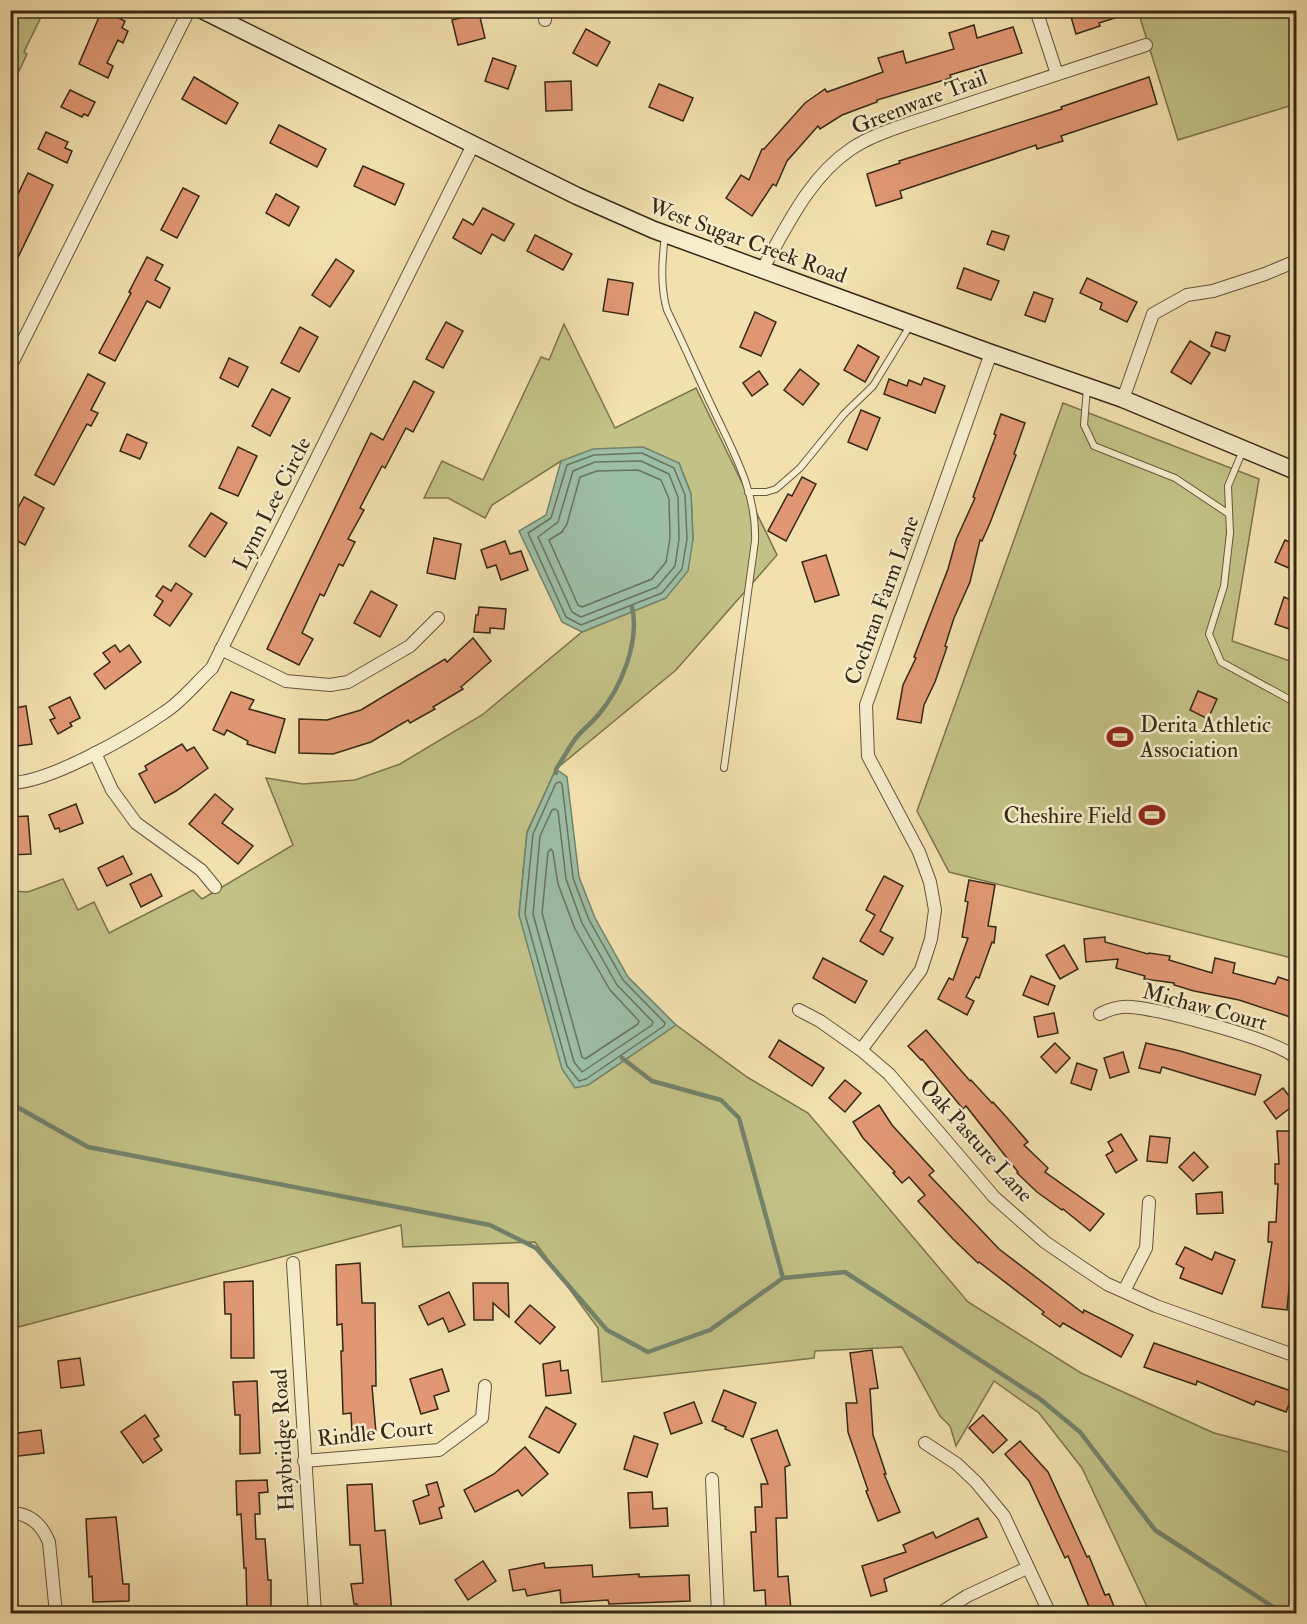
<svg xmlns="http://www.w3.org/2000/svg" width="1307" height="1624" font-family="'IM FELL Double Pica',serif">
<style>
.green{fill:#c2c186;stroke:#7c744e;stroke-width:1.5}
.water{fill:#9cbea5;stroke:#73826b;stroke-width:1.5}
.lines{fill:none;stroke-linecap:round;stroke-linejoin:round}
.shore{stroke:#69735d;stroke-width:1.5}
.stream{stroke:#73826b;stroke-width:4.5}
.building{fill:#e19774;stroke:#362815;stroke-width:1.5}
.lane-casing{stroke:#65563c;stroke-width:8}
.street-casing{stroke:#65563c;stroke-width:14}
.secondary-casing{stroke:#362815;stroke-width:19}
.lane{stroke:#f7eccb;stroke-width:6}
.street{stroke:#f7eccb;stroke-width:12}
.secondary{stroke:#f7eccb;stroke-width:16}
.labels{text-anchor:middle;stroke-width:5;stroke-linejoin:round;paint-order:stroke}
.street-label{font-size:22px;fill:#362815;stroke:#f7eccb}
.poi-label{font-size:22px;fill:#362815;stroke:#f7eccb;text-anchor:start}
</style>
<rect width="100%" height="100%" fill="#f2e1af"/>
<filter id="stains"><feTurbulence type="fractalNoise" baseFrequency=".00333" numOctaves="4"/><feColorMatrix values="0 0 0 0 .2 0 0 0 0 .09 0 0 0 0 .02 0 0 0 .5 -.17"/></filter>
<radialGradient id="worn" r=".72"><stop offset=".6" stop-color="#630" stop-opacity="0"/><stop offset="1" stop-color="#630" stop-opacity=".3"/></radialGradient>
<!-- green -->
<g class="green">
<polygon points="11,10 44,11 24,52 27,54 11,88"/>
<polygon points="1138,11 1296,11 1296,104 1178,140"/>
<polygon points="564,324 615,428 696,388 777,555 676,670 556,769 527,832 519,915 588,1085 676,1025 747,1077 808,1113 968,1302 1081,1373 1214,1433 1296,1454 1296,1613 1150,1613 1082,1468 1039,1413 994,1381 956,1446 950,1426 940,1416 902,1347 815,1351 814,1358 602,1382 598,1328 535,1242 403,1247 401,1225 11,1329 11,891 28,892 63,879 78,910 94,902 109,933 193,890 202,899 293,845 266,778 303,784 355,780 400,764 482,715 582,632 666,598 693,539 691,494 679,463 561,461 492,505 485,518 448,498 424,498 442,461 483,480 541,357 549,360"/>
<polygon points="1063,403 1259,479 1232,641 1296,663 1296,959 949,872 917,811"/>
</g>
<!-- water -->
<g class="water">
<polygon points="643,447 679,463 691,494 693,539 688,571 666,598 582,632 562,622 519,531 546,515 561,461 593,449"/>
<polygon points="556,769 567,777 579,877 595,918 628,977 676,1025 588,1085 575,1088 562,1069 519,915 527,833"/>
</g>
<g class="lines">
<!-- shore -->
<g class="shore">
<polygon points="642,453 674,468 685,495 687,539 682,569 662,593 581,625 566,617 528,533 551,518 567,465 594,455"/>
<polygon points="641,461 669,474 678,497 679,539 675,566 657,587 581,617 572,612 538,537 558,522 573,471 595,462"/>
<polygon points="638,470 661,480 669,499 670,538 666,562 652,579 582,607 578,605 549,540 562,532 567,524 580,477 597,471"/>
<polygon points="560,782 562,784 573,878 589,920 623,980 665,1023 664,1026 586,1079 579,1081 567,1066 525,914 533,834 556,783"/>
<polygon points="555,809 558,811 566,879 582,923 617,985 653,1022 652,1025 582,1072 574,1062 533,914 540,836 552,810"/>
<polygon points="551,849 553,852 558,884 575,929 610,990 639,1021 638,1024 585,1059 582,1057 542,913 548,852"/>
</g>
<!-- stream -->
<g class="stream">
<path d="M556,773v-4c7,-10 13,-22 20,-31 7,-9 16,-15 23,-24 22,-26 41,-72 33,-107"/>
<polyline points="622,1058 652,1081 721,1100 739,1118 783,1278"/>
<polyline points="10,1103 88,1147 490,1225 536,1248 607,1330 648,1352 710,1330 783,1278 845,1272 1040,1399 1080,1432 1155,1530 1284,1614"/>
</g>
</g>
<!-- building -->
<g class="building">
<polygon points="102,10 125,21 122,28 128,31 123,43 118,40 107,63 113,66 108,78 79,64"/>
<polygon points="1069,10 1131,10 1131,13 1099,23 1100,26 1076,34"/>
<polygon points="479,13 485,38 458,45 452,20"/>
<polygon points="974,25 977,38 1013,27 1022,53 950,75 951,78 877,100 877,102 842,115 820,129 818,126 787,161 776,186 773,184 752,216 726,198 741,175 749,180 762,149 764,149 805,103 825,89 827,92 883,72 878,58 903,51 906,63 954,49 949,33"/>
<polygon points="586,29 610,42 597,66 573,53"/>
<polygon points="493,58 516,66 508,89 485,81"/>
<polygon points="194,77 238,103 226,124 182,99"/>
<polygon points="1149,77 1157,104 1061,136 1063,141 1037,149 1036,145 900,191 902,198 876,206 867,174 900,163 899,161 1062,109 1061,107"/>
<polygon points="571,81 572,110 546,111 545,82"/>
<polygon points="659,84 693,98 683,121 649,107"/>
<polygon points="70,90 95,102 88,116 84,114 82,117 61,107"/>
<polygon points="279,125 326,149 317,167 270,143"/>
<polygon points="46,132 68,142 65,148 72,151 67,163 38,149"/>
<polygon points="363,166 404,184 395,205 354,186"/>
<polygon points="28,173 53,185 10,274 10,211"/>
<polygon points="183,188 199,196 177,238 161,230"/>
<polygon points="276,194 299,207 289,226 266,213"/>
<polygon points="483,208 514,224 504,241 492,234 481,254 453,238 463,219 473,225"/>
<polygon points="992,231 1009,236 1004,250 987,244"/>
<polygon points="535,235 572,254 563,270 527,251"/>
<polygon points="147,257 163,265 155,280 170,288 160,308 147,301 115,361 99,353 131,293 129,292"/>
<polygon points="336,259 354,271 330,307 312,295"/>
<polygon points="964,268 999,281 991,300 957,288"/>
<polygon points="1087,278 1137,302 1127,322 1100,309 1102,303 1080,293"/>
<polygon points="608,279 633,283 628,315 603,311"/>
<polygon points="1034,292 1053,299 1045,322 1025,315"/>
<polygon points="755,312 776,322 761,356 740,347"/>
<polygon points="446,322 463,331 443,368 426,359"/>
<polygon points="300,327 318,337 299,372 281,363"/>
<polygon points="1216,332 1230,336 1225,351 1211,346"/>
<polygon points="1190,341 1210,353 1191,384 1171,372"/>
<polygon points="858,345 879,357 865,382 844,370"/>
<polygon points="229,358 248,367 238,387 220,378"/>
<polygon points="800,369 819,384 803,405 784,390"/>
<polygon points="759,371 768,384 752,396 743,383"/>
<polygon points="88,374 105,383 91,410 98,413 91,426 87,424 54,485 35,475"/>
<polygon points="924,378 945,386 935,413 884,394 889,379 907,386 909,380 921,385"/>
<polygon points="414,381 434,392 413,432 406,428 385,468 382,466 360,508 364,510 348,539 355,542 343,566 339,564 324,596 320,594 302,633 313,639 299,665 267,649 371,433 383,440"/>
<polygon points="272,389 290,398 270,436 252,426"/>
<polygon points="861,410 880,418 867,450 848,442"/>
<polygon points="1001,414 1025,423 1014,454 1016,455 990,523 982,541 980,540 970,582 954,618 945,646 947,647 935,682 924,705 921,723 897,719 903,685 916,658 914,657 948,569 956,540 975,498 973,497 996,435 994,434"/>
<polygon points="127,434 147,443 140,459 120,451"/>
<polygon points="238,447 257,456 238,496 219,488"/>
<polygon points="802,477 816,484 786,541 768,531 788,494 792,496"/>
<polygon points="24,497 44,508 25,545 10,537 10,522"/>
<polygon points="211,513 227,523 205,557 189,546"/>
<polygon points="434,538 461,544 455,579 427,573"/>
<polygon points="1285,540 1296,545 1296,571 1275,562"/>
<polygon points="505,541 510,554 521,551 528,570 501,580 496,565 487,568 481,550"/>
<polygon points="826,555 839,595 815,602 802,562"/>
<polygon points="176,583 192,594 170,626 154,615 163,601 156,596 163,586 171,591"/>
<polygon points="371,591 397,605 380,637 354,623"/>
<polygon points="1284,597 1296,602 1296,617 1292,630 1275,624"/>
<polygon points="479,607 506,609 504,629 490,628 490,633 474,632 476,615 478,615"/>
<polygon points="473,638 491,661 461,687 463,689 433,707 435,709 410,723 408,720 371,742 333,754 299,753 299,719 327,720 361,710 445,659 447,662"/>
<polygon points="115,645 120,652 129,645 141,662 105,689 94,674 110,662 103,653"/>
<polygon points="1198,691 1217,699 1208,719 1190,710"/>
<polygon points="231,692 254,700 249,709 285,719 275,753 247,744 248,741 227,730 224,735 213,730"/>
<polygon points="70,697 80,718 70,723 72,726 58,734 50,720 55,718 49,707"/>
<polygon points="26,706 32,744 10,747 10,709"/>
<polygon points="182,744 187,751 194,747 208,768 176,791 155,803 139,774 147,770 145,766"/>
<polygon points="215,794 233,809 222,823 253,846 238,864 189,824"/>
<polygon points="76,804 83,823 60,832 59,828 55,829 49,815"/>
<polygon points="28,816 31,854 10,855 10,817"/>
<polygon points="123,856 132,874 107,886 98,868"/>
<polygon points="151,874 162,896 141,907 130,884"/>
<polygon points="884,876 903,886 880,931 893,938 883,955 860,941 875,915 866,910"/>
<polygon points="969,880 995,885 988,926 996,927 994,943 992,942 979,978 976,977 966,997 974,1001 967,1015 938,999 949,978 953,980 968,938 962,937 968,902 965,901"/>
<polygon points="1105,937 1105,942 1148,954 1149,953 1170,956 1169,960 1212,973 1215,958 1235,963 1233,973 1275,984 1278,977 1296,983 1296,1019 1239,1000 1194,991 1174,985 1174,983 1144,979 1145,976 1116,968 1118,959 1086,962 1084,939"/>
<polygon points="1064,945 1078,969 1060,979 1046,955"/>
<polygon points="823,958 867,981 855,1003 813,978"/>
<polygon points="1031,976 1055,986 1048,1005 1023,995"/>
<polygon points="1054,1013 1058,1033 1038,1037 1034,1017"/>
<polygon points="926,1030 970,1081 971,1080 992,1103 993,1102 1016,1128 1028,1142 1024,1145 1048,1168 1045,1172 1104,1214 1090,1231 1063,1209 1062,1210 1037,1192 1017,1173 1018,1172 966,1106 963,1109 922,1059 921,1060 908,1046"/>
<polygon points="779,1040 824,1068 812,1086 769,1057"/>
<polygon points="1055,1043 1070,1058 1056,1073 1041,1057"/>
<polygon points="1146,1043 1180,1051 1261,1075 1255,1095 1162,1067 1160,1073 1139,1068"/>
<polygon points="1123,1052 1129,1072 1110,1078 1104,1058"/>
<polygon points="1077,1063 1097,1070 1091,1090 1071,1083"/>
<polygon points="845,1080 861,1093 845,1112 829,1098"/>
<polygon points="1283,1088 1295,1104 1276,1119 1264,1102"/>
<polygon points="879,1105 892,1125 934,1171 929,1175 999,1249 1083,1313 1084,1310 1133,1335 1121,1357 1063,1323 1060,1327 1042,1314 1044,1312 979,1262 978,1263 953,1239 918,1201 925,1195 909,1177 902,1183 893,1173 895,1172 863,1138 853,1122"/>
<polygon points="1277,1131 1296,1131 1296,1213 1287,1310 1262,1307 1272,1242 1268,1242 1269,1222 1276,1222 1278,1184 1275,1184 1275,1164 1279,1164"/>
<polygon points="1121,1134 1137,1160 1116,1173 1106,1155 1113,1151 1108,1142"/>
<polygon points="1150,1136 1170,1138 1167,1163 1147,1161"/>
<polygon points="1194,1152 1208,1167 1193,1181 1179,1167"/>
<polygon points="1222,1192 1223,1213 1197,1214 1196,1194"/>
<polygon points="1185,1247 1212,1260 1215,1252 1235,1260 1222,1294 1180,1278 1184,1268 1176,1264"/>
<polygon points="360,1263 362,1303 375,1303 376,1386 372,1386 376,1433 352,1434 351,1413 343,1414 341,1351 343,1351 342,1324 337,1325 336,1265"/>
<polygon points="253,1281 254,1358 231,1358 231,1314 225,1314 224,1282"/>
<polygon points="473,1283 508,1283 509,1317 493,1303 493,1320 474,1320"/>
<polygon points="449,1292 465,1325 449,1332 443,1318 428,1325 419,1306"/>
<polygon points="530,1305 555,1327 540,1344 515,1322"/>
<polygon points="1154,1343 1294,1392 1286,1412 1256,1401 1254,1405 1197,1381 1196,1385 1144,1367"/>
<polygon points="872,1350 878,1388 870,1389 873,1435 886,1474 884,1474 900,1512 878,1521 866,1491 868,1490 848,1432 846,1403 857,1403 850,1353"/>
<polygon points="80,1358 84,1385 61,1388 58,1361"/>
<polygon points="560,1361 561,1371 568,1370 571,1393 546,1396 543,1364"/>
<polygon points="442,1369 449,1391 434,1396 438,1409 421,1414 410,1379"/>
<polygon points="257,1381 260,1453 240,1454 240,1415 235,1415 233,1382"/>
<polygon points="724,1390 756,1403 743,1437 725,1429 726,1427 712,1421"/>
<polygon points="694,1402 702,1423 671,1434 664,1413"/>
<polygon points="546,1407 576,1424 559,1453 529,1437"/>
<polygon points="145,1415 159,1436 154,1439 162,1450 143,1463 121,1432"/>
<polygon points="983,1415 1007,1440 993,1453 969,1428"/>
<polygon points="41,1430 44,1453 10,1457 10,1434"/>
<polygon points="777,1430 790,1465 785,1467 787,1518 776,1518 778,1577 788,1576 791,1610 766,1612 765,1590 754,1591 751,1532 756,1532 755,1507 762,1507 761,1484 768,1484 751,1439"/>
<polygon points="634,1436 658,1444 647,1477 624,1469"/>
<polygon points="1020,1441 1048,1472 1087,1557 1089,1556 1105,1595 1109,1594 1117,1614 1092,1614 1068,1556 1065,1558 1029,1481 1005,1454"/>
<polygon points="525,1447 548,1474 522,1496 518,1490 475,1512 464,1490 494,1474"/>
<polygon points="267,1480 268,1492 259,1493 260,1514 255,1514 256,1539 265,1539 268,1580 271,1580 271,1612 247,1613 246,1568 244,1568 241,1514 237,1515 236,1481"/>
<polygon points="437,1482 444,1506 439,1508 442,1518 420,1524 413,1501 429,1495 426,1485"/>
<polygon points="372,1484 375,1531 385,1530 392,1614 358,1614 357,1604 354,1604 351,1584 363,1583 360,1545 350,1545 347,1485"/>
<polygon points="652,1492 653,1509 667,1508 668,1526 630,1528 628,1493"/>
<polygon points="116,1517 123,1584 129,1584 129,1601 93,1602 92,1576 89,1577 86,1519"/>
<polygon points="978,1518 987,1537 884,1579 887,1591 871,1596 862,1566 906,1552 903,1545 933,1532 936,1538"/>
<polygon points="483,1561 496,1581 468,1600 455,1580"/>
<polygon points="544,1563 545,1568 592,1565 593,1577 639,1574 639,1577 689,1575 690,1601 609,1604 608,1600 561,1603 560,1590 527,1596 525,1589 513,1591 509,1570"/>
</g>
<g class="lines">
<!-- lane casing -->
<g class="lane-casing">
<g id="lane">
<path d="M665,235c-3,25 -5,51 2,75 17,35 32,70 49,105 19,40 41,80 39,126l-31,227"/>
<polyline points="1087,388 1084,425 1094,446 1175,478 1229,514"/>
<polyline points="1243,450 1228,486 1230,533 1224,586 1209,634 1221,662 1296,703"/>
<polyline points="748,492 766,492 776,489 800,468 844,414 873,386 911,324"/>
</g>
</g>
<!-- street casing -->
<g class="street-casing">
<g id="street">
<polyline points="545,10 545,20"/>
<polyline points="1036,10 1057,74"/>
<path d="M762,270c24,-42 47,-93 89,-121 18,-12 39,-19 59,-26l236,-78"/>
<polyline points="10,367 189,10"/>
<polyline points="1123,399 1153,314 1187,295 1213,291 1265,274 1296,261"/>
<polyline points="221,649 286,681 330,685 348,682 410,646 438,618"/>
<polyline points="95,753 112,790 136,823 201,870 215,887"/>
<path d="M10,783c39,0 122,-48 155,-71 17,-11 32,-30 47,-44l261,-523"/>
<polyline points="799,1010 820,1021 861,1050 889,1074 994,1197 1045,1242 1080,1266 1107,1284 1156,1306 1296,1356"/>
<path d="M1100,1014c10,-5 20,-8 31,-7 32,3 144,32 165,51"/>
<polyline points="861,1050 921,970 931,939 935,910 930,882 919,852 868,756 866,705 991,353"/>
<polyline points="293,1263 315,1614"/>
<polyline points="1124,1291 1146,1248 1149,1202"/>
<polyline points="925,1443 957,1464 976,1482 1004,1516 1050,1614"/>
<polyline points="304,1461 439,1450 482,1418 485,1386"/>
<polyline points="712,1479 718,1614"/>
<path d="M10,1513c20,0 32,12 39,29l7,72"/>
<polyline points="939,1614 967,1596 1027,1568"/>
</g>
</g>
<!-- secondary casing -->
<g class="secondary-casing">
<polyline id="secondary" points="202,10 577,196 654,230 991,353 1123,399 1296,471"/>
</g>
<!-- lane -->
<use href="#lane" class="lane"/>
<!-- street -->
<use href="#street" class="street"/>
<!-- secondary -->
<use href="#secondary" class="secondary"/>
</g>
<!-- icons -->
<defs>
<g id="stadium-bare" transform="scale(2.07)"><path d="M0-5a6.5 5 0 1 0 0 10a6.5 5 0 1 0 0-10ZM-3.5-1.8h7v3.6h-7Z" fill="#8f2418" stroke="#f7eccb" stroke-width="2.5" paint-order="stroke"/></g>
</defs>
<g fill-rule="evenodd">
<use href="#stadium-bare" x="1120" y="737"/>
<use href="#stadium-bare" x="1152" y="815"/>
</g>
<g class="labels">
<!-- street labels -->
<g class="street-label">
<text transform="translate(919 101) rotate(-21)" y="8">Greenware Trail</text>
<text transform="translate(748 240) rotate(20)" y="8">West Sugar Creek Road</text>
<text transform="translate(271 503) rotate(-63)" y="8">Lynn Lee Circle</text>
<text transform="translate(881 600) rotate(-70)" y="8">Cochran Farm Lane</text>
<text transform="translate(1205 1006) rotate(15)" y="8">Michaw Court</text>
<text transform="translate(977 1140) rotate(48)" y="8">Oak Pasture Lane</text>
<text transform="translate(375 1432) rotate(-6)" y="8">Rindle Court</text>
<text transform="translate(282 1440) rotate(-93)" y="8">Haybridge Road</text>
</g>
<!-- poi labels -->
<g class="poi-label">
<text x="1140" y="732">Derita Athletic<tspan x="1140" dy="25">Association</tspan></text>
<text x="1132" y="823" text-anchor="end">Cheshire Field</text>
</g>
</g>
<!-- margin -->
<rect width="1307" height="1624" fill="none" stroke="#f2e1af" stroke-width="36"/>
<rect x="12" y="12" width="1283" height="1600" fill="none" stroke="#362815" stroke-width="3"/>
<rect x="18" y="18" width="1271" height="1588" fill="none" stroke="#362815" stroke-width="1.5"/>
<rect width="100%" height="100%" filter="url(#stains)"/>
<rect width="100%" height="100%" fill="url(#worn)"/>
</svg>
